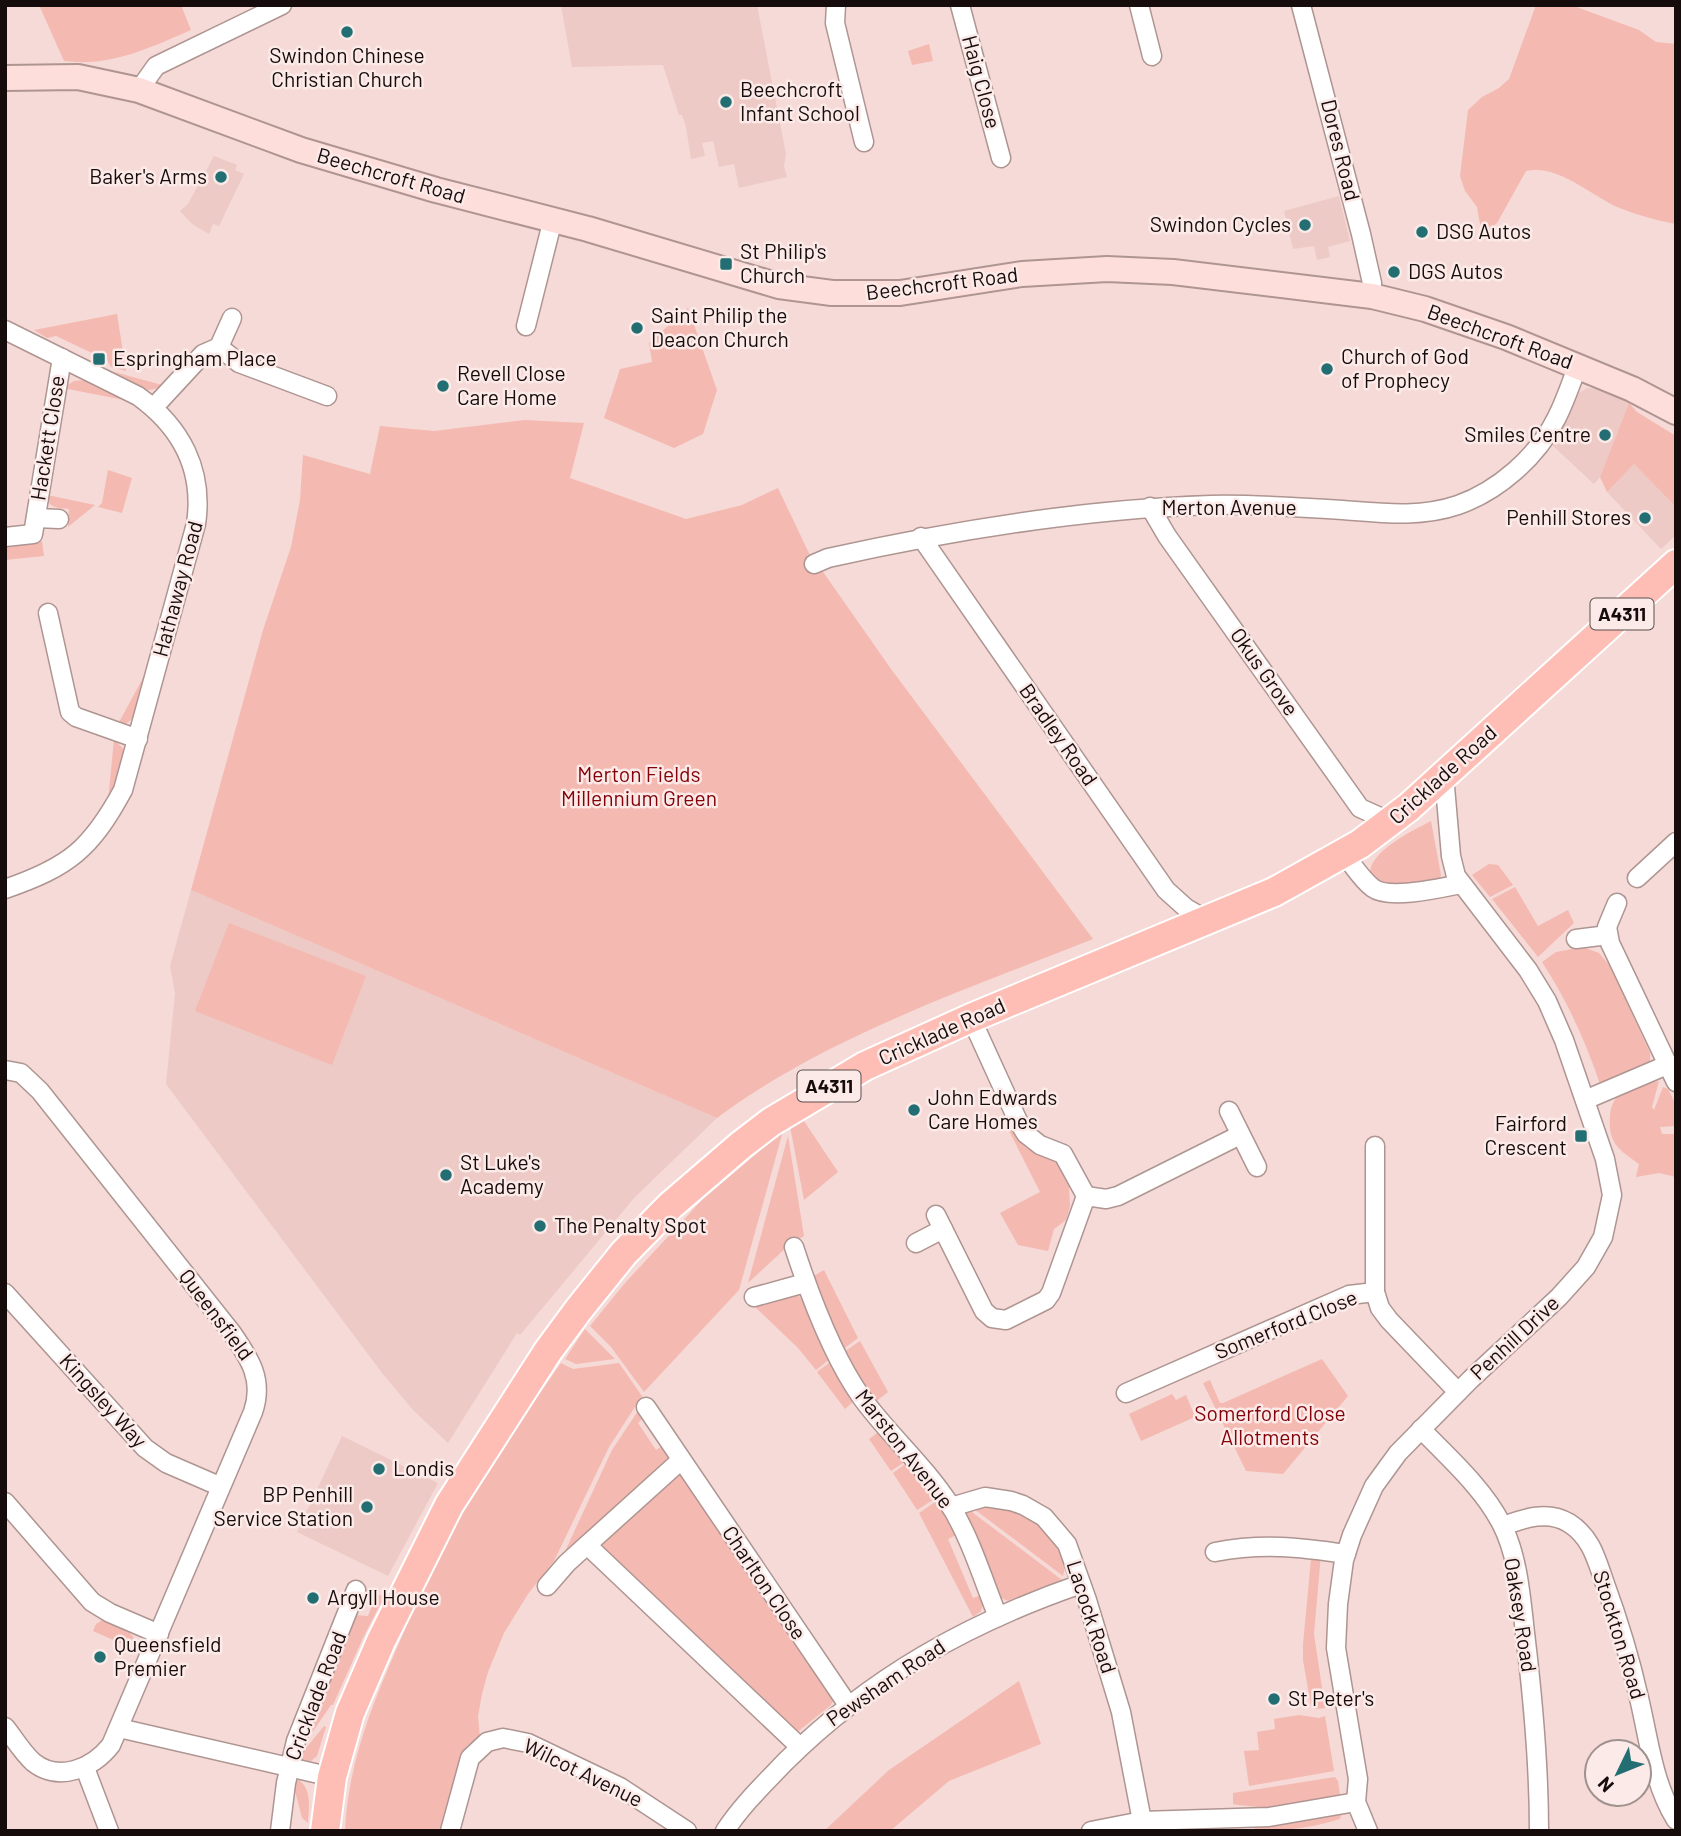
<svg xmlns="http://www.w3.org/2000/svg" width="1681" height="1836" font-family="Barlow,sans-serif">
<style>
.built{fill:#edcac5}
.green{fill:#f4b9b1}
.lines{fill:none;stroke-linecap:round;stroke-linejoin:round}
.street-casing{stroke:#ae9591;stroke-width:21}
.secondary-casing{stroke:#ae9591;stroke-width:28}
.primary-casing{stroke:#fff;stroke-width:32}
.street{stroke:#fff;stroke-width:18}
.secondary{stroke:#fededb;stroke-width:24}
.primary{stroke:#febeb6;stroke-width:28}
.poi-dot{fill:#226e73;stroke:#fbeae8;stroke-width:2.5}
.labels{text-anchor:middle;stroke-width:5;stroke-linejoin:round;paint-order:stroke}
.shield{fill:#fbeae8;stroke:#5a4f4d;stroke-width:2}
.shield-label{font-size:19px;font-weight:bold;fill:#150c0b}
.poi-label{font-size:21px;fill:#150c0b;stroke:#fbeae8;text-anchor:start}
.street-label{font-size:21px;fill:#150c0b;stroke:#fbeae8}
.park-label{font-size:21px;fill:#830109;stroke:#fbeae8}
</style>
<rect width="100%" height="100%" fill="#f6dad7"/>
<!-- built -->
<g class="built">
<polygon points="561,5 757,5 786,154 784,166 787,177 739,188 734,164 719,167 713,141 702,143 705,156 691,159 686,127 682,115 679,115 663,65 572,67"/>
<polygon points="214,156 237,165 235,170 244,174 219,226 213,224 209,234 192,224 180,211 188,204"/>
<polygon points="1339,196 1350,241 1328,247 1330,257 1317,260 1314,246 1293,249 1284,211"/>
<polygon points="1587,388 1597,389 1629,403 1600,477 1594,484 1552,445 1567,420 1579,393"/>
<polygon points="1634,464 1676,507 1676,535 1661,549 1607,492"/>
<polygon points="191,890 717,1118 634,1198 520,1335 517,1333 448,1443 413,1410 382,1373 166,1084 175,993 170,966"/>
<polygon points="342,1436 438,1483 388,1576 297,1532"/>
</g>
<!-- green -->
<g class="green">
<path d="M39,5h142l10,25c-42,18 -80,37 -127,31z"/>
<path d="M1536,5h35l68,25 17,12 20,2v180c-21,-4 -39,-9 -59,-17 -28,-13 -59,-43 -91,-36l-29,52 -10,8 -7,-7 -3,-17 -12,-16 -5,-15 8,-66 14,-13 17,-9 10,-9z"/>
<polygon points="929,44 933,61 912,65 908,51"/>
<polygon points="688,308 717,390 703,434 674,448 604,418 620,369 652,362 649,343"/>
<polygon points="117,314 126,371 111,367 107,360 56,336 47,338 34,330"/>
<path d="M107,370l55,15c-17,13 -36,-3 -52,-12z"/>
<polygon points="84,380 124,400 63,388 74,381"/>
<polygon points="1629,403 1637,412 1676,436 1676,507 1634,464 1607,492 1600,477"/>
<path d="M525,420l59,3 -14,55 116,41 56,-14 36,-17 39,82 4,-1 70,100 202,270c-125,50 -268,98 -376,179l-526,-228 72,-260 28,-83 9,-47 3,-45 67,19 10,-48 54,5z"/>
<polygon points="108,470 132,478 122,513 98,507 102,503"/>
<path d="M47,495l48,10 -27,22 1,-18c-11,-1 -22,-1 -22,-14z"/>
<polygon points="26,540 42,541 44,556 5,560 5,545"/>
<path d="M143,678l2,2c-5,18 -5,44 -28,46z"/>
<polygon points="114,739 125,751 116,786 108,801"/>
<path d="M1431,821l10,54 -1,4 -47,8 -14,-4 -9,-10c0,-22 44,-43 61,-52z"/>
<polygon points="1489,864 1498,865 1513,885 1490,897 1472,875"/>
<polygon points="1515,887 1538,926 1568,910 1574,923 1538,957 1492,899"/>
<polygon points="229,923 366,976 332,1065 195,1011"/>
<path d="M1583,947l16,6 11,13 40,87v9l-49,25c-15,-45 -33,-85 -59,-125l14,-10z"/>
<path d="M1652,1079l3,3 4,-1 -7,26 2,3 9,-23 5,2 8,16v21l-16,1 2,7h14v43l-17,-4 -23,4 3,-13c-21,-15 -31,-21 -29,-48 0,-7 3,-15 8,-20 6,-6 26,-13 34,-17z"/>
<polygon points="1007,1114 1021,1142 1026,1148 1059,1162 1072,1186 1069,1188 1070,1206 1066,1220 1054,1229 1048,1251 1018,1245 1000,1213 1040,1192 1002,1117"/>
<polygon points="802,1118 838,1172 804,1200 790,1126"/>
<polygon points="783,1131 739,1290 644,1392 611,1347 590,1326 625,1283 702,1200"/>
<polygon points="788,1136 804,1236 788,1246 748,1283"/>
<polygon points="824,1270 858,1338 842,1350 810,1278"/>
<polygon points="796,1293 809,1307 831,1358 816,1370 798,1348 751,1303"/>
<polygon points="585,1329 615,1359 576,1364 565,1359"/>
<polygon points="860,1341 888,1392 875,1402 844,1352"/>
<polygon points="1322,1359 1348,1396 1283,1474 1246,1471 1203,1383 1210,1380 1220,1403 1223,1403"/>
<polygon points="832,1361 856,1399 845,1409 817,1372"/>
<path d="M561,1363l12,6 46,-6 23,33 -33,51 -55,114 -26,33 -24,39 -16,39 -6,22 -4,22 2,22 -36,93h-99c3,-66 26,-124 52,-183 17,-39 33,-79 53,-116 33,-59 72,-114 111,-169z"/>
<polygon points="1172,1394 1176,1400 1186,1395 1195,1417 1141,1441 1129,1414"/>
<polygon points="640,1408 645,1416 638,1423 656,1450 665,1444 673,1459 561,1560 612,1450"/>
<polygon points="880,1431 906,1461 891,1471 869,1439"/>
<polygon points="908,1462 936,1498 917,1510 893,1473"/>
<polygon points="680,1473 836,1696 831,1705 796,1733 603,1551 604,1547 599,1541"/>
<polygon points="941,1498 960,1533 948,1539 973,1598 984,1594 986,1603 983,1604 981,1611 973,1617 919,1513"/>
<polygon points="979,1505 1017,1509 1051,1532 1069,1565 1065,1567 1063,1576 974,1509"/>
<polygon points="968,1509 1062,1580 1008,1601 999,1597 964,1519"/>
<polygon points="1321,1554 1314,1634 1325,1708 1315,1709 1311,1706 1303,1660 1303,1644 1311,1559"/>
<polygon points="362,1587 384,1597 363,1638 333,1705 331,1705 307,1740 304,1739 355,1615 368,1616 371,1608 363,1599"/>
<path d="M102,1620c17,4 34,11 36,31l-45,-20 3,-7z"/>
<polygon points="1019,1681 1041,1744 949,1781 890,1831 824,1831 889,1770"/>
<polygon points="1299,1715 1319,1718 1325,1716 1334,1771 1249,1786 1244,1751 1259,1750 1257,1732 1275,1729 1274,1719"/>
<polygon points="324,1726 326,1727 317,1756 311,1761 299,1760 301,1747 307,1747"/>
<path d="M1335,1777l3,4 2,14c-25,15 -78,14 -107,9v-11z"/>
<path d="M299,1780c13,10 10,27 9,43l-6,-5 -9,-35z"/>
<path d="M1341,1815l-1,4c-28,9 -56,12 -85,12l-1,-6z"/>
</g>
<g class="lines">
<!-- street casing -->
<g class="street-casing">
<g id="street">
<polyline points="836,5 835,23 864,142"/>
<polyline points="960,5 1001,158"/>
<polyline points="1139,5 1152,56"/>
<polyline points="1301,5 1361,234 1372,283 1372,296"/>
<polyline points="139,90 156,66 282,5"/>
<polyline points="526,326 553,219"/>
<path d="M5,330l133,66c43,31 66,74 58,128l-73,266c-32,59 -54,77 -118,99"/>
<polyline points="219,347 232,318"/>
<polyline points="154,407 203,354 219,347 239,363 327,396"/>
<polyline points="1150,507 1167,536 1360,808 1391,822"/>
<polyline points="36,518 59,519"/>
<polyline points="5,537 33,534 62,358"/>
<polyline points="921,537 1166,890 1186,908 1207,920"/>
<path d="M814,564l14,-6c126,-28 254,-49 383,-53 44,-1 88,2 132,5 39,3 77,8 115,-5 40,-14 79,-48 98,-86 9,-17 15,-36 22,-54"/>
<polyline points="48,613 70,712 76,717 138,739"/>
<path d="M1344,854c9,11 18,26 29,34 16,12 68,0 88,-4"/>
<polyline points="1637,878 1676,842"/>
<polyline points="1617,903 1607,927 1610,943 1676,1082"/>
<polyline points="1576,939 1608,935"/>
<path d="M5,1070l16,3 19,18 192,242c18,26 32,47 21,79l-142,333c-18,23 -52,38 -78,17 -11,-10 -19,-24 -28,-35"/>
<polyline points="1585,1100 1667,1065"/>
<polyline points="1229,1111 1257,1167"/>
<polyline points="1086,1196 1106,1199 1118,1196 1240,1135"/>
<polyline points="936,1215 984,1311 992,1318 1006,1320 1046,1300 1051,1293 1086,1196 1063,1154 1040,1145 1026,1134 1018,1121 971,1018"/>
<polyline points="916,1243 943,1229"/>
<path d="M794,1247c16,49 38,109 68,151 27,37 62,67 88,107 21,34 33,75 48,112"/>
<polyline points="1375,1292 1375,1146"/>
<polyline points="5,1293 145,1448 166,1463 219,1486"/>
<polyline points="754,1297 805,1283"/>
<polyline points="1126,1393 1349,1295 1375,1292 1380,1308 1389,1320 1458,1392"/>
<polyline points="646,1407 848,1705"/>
<path d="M1421,1429c28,29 62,59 80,94 17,32 20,74 24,110 8,66 14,131 14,198"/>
<polyline points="5,1502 92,1602 110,1613 159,1634"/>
<polyline points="951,1507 985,1497 1011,1501 1023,1505 1044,1517 1067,1544 1087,1600 1121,1712 1142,1821"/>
<path d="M1503,1526c22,-8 45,-16 66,-3 22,14 27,35 35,58 14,38 26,77 35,117 10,42 14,85 37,122"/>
<polyline points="587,1545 800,1747"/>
<path d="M1215,1552c47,-9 84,-5 131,2"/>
<polyline points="547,1586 567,1563 680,1461"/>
<polyline points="119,1728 332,1777"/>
<polyline points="85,1768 109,1831"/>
<polyline points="280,1831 286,1783 296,1741 356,1590"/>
<polyline points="450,1831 470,1758 487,1742 503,1738 528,1743 620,1787 687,1831"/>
<path d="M725,1831c17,-26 39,-47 60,-69 86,-85 183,-139 296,-178"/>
<polyline points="1091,1831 1142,1821 1269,1817 1356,1802"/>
<polyline points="1368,1831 1356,1802 1358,1779 1336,1648 1338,1604 1344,1560 1352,1535 1374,1486 1398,1453 1471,1379 1559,1297 1586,1267 1603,1237 1612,1195 1605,1159 1564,1040 1547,1001 1528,970 1456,876 1451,856 1444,775"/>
</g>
</g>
<!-- secondary casing -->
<g class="secondary-casing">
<polyline id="secondary" points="5,78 78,77 139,90 301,150 436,190 588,229 779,286 832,293 900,293 1022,274 1107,269 1173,272 1372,296 1425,309 1506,337 1632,389 1676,412"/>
</g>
<!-- primary casing -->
<g class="primary-casing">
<polyline id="primary" points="325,1831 332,1777 350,1713 381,1641 449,1505 548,1351 579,1309 624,1253 670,1206 741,1145 771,1122 865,1066 971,1018 1274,892 1360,844 1409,807 1676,564"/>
</g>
<!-- street -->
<use href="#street" class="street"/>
<!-- secondary -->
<use href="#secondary" class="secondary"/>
<!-- primary -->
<use href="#primary" class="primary"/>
</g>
<!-- markers -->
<g class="poi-dot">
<circle cx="347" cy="32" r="7"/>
<circle cx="726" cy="102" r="7"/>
<circle cx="221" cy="177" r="7"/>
<circle cx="1305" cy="225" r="7"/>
<circle cx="1422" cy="232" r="7"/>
<rect x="719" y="257" width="14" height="14" rx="3.5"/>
<circle cx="1394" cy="272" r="7"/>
<circle cx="637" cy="328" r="7"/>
<rect x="92" y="352" width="14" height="14" rx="3.5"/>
<circle cx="1327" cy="369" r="7"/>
<circle cx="443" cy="386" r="7"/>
<circle cx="1605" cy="435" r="7"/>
<circle cx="1645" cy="518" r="7"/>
<circle cx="914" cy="1110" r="7"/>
<rect x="1574" y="1129" width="14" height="14" rx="3.5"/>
<circle cx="446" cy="1175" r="7"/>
<circle cx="540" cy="1226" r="7"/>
<circle cx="379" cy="1469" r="7"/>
<circle cx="367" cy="1507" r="7"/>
<circle cx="313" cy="1598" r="7"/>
<circle cx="100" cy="1657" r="7"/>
<circle cx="1274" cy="1699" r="7"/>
</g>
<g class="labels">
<!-- shield labels -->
<g class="shield">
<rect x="1590.5" y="598.5" width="63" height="31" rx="5"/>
<rect x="797.5" y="1070.5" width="63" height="31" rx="5"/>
</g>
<g class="shield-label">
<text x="1622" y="621">A4311</text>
<text x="829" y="1093">A4311</text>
</g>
<!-- poi labels -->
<g class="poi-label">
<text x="347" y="63" text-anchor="middle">Swindon Chinese<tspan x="347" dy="24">Christian Church</tspan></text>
<text x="740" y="97">Beechcroft<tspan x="740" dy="24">Infant School</tspan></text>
<text x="207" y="184" text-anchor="end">Baker's Arms</text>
<text x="1291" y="232" text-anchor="end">Swindon Cycles</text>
<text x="1436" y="239">DSG Autos</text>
<text x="740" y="259">St Philip's<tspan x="740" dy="24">Church</tspan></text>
<text x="1408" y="279">DGS Autos</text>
<text x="651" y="323">Saint Philip the<tspan x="651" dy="24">Deacon Church</tspan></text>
<text x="1341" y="364">Church of God<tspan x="1341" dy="24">of Prophecy</tspan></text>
<text x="113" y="366">Espringham Place</text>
<text x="457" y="381">Revell Close<tspan x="457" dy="24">Care Home</tspan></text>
<text x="1591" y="442" text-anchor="end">Smiles Centre</text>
<text x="1631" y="525" text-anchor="end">Penhill Stores</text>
<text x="928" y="1105">John Edwards<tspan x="928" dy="24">Care Homes</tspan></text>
<text x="1567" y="1131" text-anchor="end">Fairford<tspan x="1567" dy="24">Crescent</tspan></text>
<text x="460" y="1170">St Luke's<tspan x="460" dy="24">Academy</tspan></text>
<text x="554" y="1233">The Penalty Spot</text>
<text x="393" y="1476">Londis</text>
<text x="353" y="1502" text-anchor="end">BP Penhill<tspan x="353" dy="24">Service Station</tspan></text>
<text x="327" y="1605">Argyll House</text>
<text x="114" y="1652">Queensfield<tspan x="114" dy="24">Premier</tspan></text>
<text x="1288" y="1706">St Peter's</text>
</g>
<!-- street labels -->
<g class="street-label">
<text transform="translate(981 82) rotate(75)" y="7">Haig Close</text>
<text transform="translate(1340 150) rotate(76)" y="7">Dores Road</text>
<text transform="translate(391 176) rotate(16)" y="7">Beechcroft Road</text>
<text transform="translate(942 284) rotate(-7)" y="7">Beechcroft Road</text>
<text transform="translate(1500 337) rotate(20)" y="7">Beechcroft Road</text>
<text transform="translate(48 438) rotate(-81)" y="7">Hackett Close</text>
<text x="1229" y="515">Merton Avenue</text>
<text transform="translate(178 589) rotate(-75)" y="7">Hathaway Road</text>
<text transform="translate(1264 672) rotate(55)" y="7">Okus Grove</text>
<text transform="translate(1058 735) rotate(55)" y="7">Bradley Road</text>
<text transform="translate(1443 775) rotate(-42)" y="7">Cricklade Road</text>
<text transform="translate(942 1032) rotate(-24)" y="7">Cricklade Road</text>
<text transform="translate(216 1315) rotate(53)" y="7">Queensfield</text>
<text transform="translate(1286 1325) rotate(-22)" y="7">Somerford Close</text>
<text transform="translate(1515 1338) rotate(-43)" y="7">Penhill Drive</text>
<text transform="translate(103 1401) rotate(48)" y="7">Kingsley Way</text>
<text transform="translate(904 1449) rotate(52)" y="7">Marston Avenue</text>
<text transform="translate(764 1583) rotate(56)" y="7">Charlton Close</text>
<text transform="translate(1520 1615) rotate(81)" y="7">Oaksey Road</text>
<text transform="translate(1091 1617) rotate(72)" y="7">Lacock Road</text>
<text transform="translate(1619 1635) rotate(73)" y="7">Stockton Road</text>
<text transform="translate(886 1683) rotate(-34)" y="7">Pewsham Road</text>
<text transform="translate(316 1696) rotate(-69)" y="7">Cricklade Road</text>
<text transform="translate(583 1773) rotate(26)" y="7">Wilcot Avenue</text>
</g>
<!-- park labels -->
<g class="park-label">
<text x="639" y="782">Merton Fields<tspan x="639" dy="24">Millennium Green</tspan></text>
<text x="1270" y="1421">Somerford Close<tspan x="1270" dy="24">Allotments</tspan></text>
</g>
</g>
<!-- border -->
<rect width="1681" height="1836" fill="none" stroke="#150c0b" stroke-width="14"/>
<!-- north arrow -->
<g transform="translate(1618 1773) rotate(227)"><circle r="33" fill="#fbeae8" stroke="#9f9190" stroke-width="2"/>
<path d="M0-5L12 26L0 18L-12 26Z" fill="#226e73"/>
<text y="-10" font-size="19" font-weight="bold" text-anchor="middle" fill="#150c0b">N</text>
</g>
</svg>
